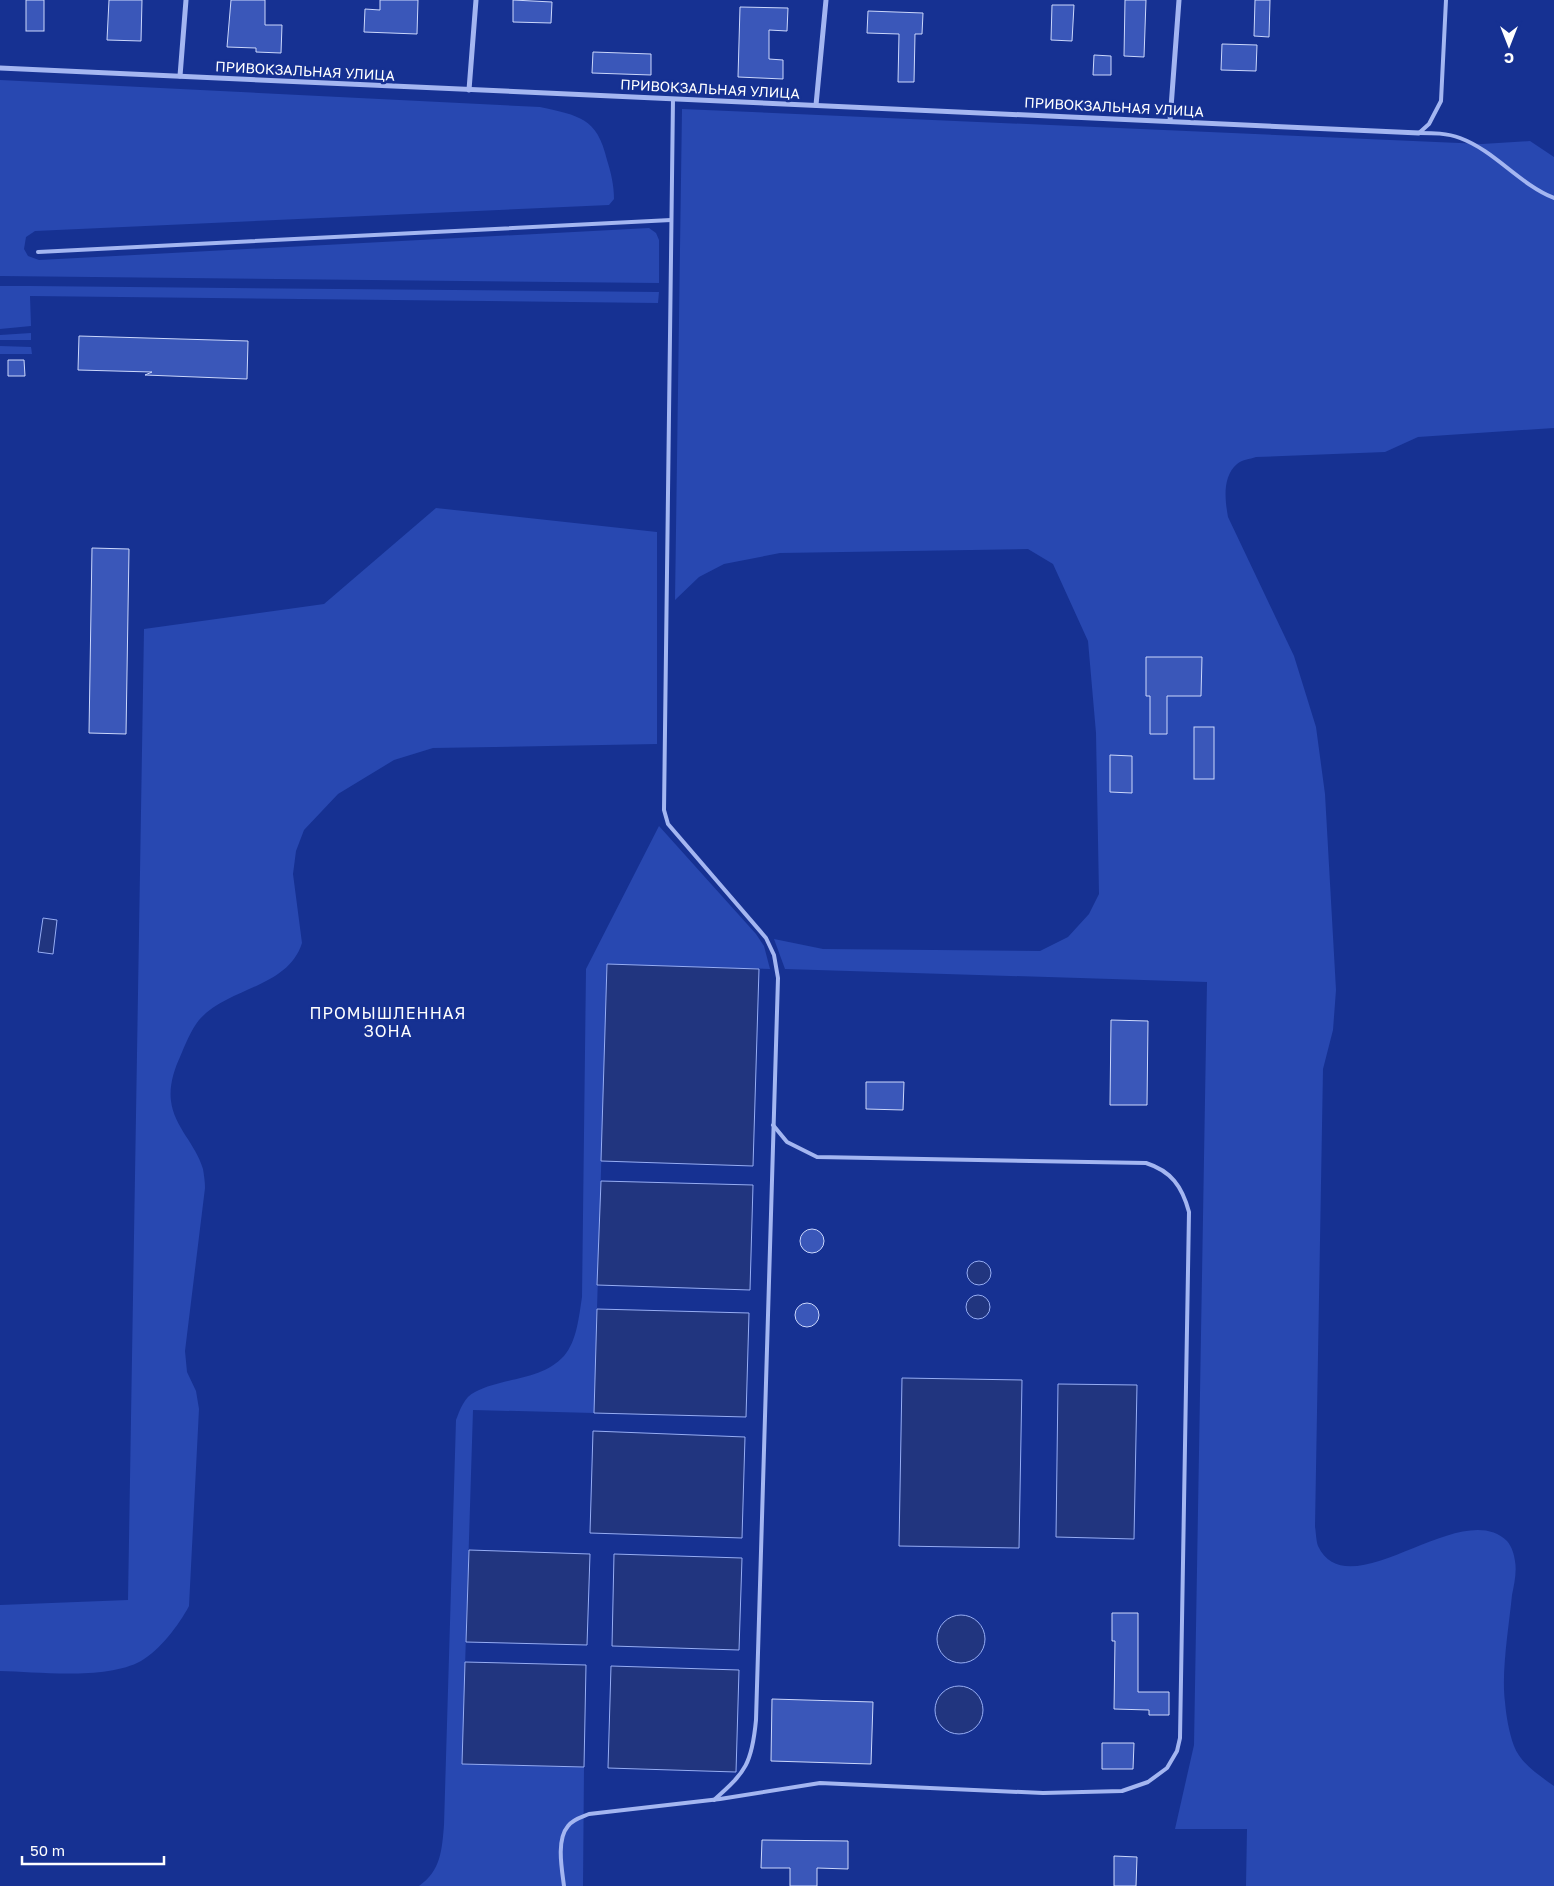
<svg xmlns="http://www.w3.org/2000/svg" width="1554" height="1886" font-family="'Golos Text',sans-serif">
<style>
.green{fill:#2848b1}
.water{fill:#21357f;stroke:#96adf4}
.building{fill:#3a57b9;stroke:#cbd7fc}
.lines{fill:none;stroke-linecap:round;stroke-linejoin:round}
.lane{stroke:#a4b6f1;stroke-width:4}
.street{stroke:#a4b6f1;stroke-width:5}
.labels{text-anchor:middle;stroke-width:5;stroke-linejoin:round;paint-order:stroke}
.street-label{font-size:14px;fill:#fff;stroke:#163192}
.quarter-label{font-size:16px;letter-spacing:1px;fill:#fff;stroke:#163192}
</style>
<rect width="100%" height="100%" fill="#163192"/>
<!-- green -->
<g class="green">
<path d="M0,80l540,27c39,9 57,10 67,53 4,13 7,25 7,39l-5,6 -574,26 -9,6 -2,12 4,7 11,4 610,-32 7,5 3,7v43l-659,-7z"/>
<path d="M682,109l800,35 48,-3 24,16v271l-136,9 -33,15 -129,5c-6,2 -15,3 -19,7 -15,13 -12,36 -9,53l66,139 22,71 9,67 11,196 -3,40 -10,39 -8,458c1,5 1,13 3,19 31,65 143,-51 189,-5 5,6 7,13 8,20 2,11 -1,24 -3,34 -3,31 -11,77 -7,107 1,13 4,31 9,44 6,17 26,30 40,40v100h-308l1,-57h-72l19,-84 13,-763 -422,-13 -11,-30 49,10 217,2 28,-14 21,-23 10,-20 -3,-161 -8,-92 -35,-77 -25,-15 -248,4 -56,11 -25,13 -24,23z"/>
<polygon points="0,286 31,286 659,292 658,303 30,296 31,326 0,329"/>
<polygon points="31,333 31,340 0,340 0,335"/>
<polygon points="0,346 31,347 32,354 0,354"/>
<path d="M436,508l221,24v212l-224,4 -39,12 -56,34 -34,36 -8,21 -3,23 9,69c-14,45 -74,44 -103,77 -8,10 -14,25 -19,37 -6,13 -11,29 -9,44 3,26 25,43 32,68 1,6 2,13 2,19l-20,163 2,21 9,19 3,18 -10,197c-10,19 -29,44 -48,55 -34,19 -102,11 -141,10v-66l128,-5 16,-971 180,-25z"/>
<path d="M659,826l97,108 8,12 6,23 -163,-4 -13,448 -121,-3 -11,354 122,3 -1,119h-164c22,-15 23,-37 25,-61l12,-405c4,-10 8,-23 19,-28 28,-15 66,-11 89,-36 13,-15 15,-40 18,-59l4,-328z"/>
</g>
<!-- water -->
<g class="water">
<polygon points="43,918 57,920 53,954 38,952"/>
<polygon points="607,964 759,969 753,1166 601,1161"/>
<polygon points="601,1181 753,1185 750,1290 597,1285"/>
<circle cx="979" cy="1273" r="12"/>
<circle cx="978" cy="1307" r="12"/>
<polygon points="597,1309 749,1313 746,1417 594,1413"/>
<polygon points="902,1378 1022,1380 1019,1548 899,1546"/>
<polygon points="1058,1384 1137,1385 1134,1539 1056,1537"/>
<polygon points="593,1431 745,1437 742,1538 590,1533"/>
<polygon points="469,1550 590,1554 587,1645 466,1642"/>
<polygon points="614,1554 742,1558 739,1650 612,1646"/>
<circle cx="961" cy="1639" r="24"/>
<polygon points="465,1662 586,1665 584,1767 462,1764"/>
<polygon points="611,1666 739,1670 736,1772 608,1768"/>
<circle cx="959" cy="1710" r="24"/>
</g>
<!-- building -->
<g class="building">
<rect x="26" y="0" width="18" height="31"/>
<polygon points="109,0 142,0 141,41 107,40"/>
<polygon points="231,0 265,0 265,25 282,25 281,53 256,52 256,48 227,47"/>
<polygon points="380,0 418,0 417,34 364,32 365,9 380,10"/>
<polygon points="513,0 552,2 551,23 513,22"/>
<polygon points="1125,0 1146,0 1144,57 1124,56"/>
<polygon points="1255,0 1270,0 1269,37 1254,36"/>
<polygon points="1052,5 1074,5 1072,41 1051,40"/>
<polygon points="740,7 788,8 787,31 769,30 769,59 783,60 783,79 738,77"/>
<polygon points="868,11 923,13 922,34 915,34 914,82 898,82 899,34 867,33"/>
<polygon points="1222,44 1257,45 1256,71 1221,70"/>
<polygon points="593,52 651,54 651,75 592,73"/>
<polygon points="1094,55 1111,56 1111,75 1093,75"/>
<polygon points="79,336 248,341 247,379 145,375 152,372 78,370"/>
<polygon points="8,360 24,360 25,376 8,376"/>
<polygon points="92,548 129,549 126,734 89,733"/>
<polygon points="1146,657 1202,657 1201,696 1167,696 1167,734 1150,734 1150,696 1146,696"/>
<rect x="1194" y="727" width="20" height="52"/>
<polygon points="1110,755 1132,756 1132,793 1110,792"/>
<polygon points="1111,1020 1148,1021 1147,1105 1110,1105"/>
<polygon points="866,1082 904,1082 903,1110 866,1109"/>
<circle cx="812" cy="1241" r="12"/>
<circle cx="807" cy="1315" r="12"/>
<polygon points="1112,1613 1138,1613 1138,1692 1169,1692 1169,1715 1149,1715 1149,1710 1114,1709 1115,1641 1112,1641"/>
<polygon points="772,1699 873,1702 871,1764 771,1761"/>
<polygon points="1102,1743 1134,1743 1133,1769 1102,1769"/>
<polygon points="762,1840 848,1841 848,1869 817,1868 817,1886 790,1886 790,1868 761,1868"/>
<polygon points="1114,1856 1137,1857 1136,1886 1114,1886"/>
</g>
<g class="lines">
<!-- lane -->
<g class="lane">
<path d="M673,99l-9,711 4,14 98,114 8,17 4,23 -22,742c-4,43 -10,52 -42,80"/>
<path d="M1419,133c14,0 28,0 41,5 35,13 59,46 94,60"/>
<polyline points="1419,133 1429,124 1441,101 1446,0"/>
<polyline points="38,252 671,220"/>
<path d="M564,1886c-2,-16 -8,-46 4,-60 5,-7 14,-9 21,-12l131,-15 100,-16 223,10 79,-2 26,-9 19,-14 10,-17 3,-13 9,-526c-7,-26 -18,-41 -43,-49l-329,-6 -30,-15 -14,-17"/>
</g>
<!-- street -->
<g class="street">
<polyline points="0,68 1419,133"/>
<polyline points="180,76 186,0"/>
<polyline points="469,90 476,0"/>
<polyline points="816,105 826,0"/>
<polyline points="1170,121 1179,0"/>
</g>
</g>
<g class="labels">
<!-- street labels -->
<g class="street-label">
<text transform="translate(305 71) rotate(3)" y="5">ПРИВОКЗАЛЬНАЯ УЛИЦА</text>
<text transform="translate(710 89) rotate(3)" y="5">ПРИВОКЗАЛЬНАЯ УЛИЦА</text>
<text transform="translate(1114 107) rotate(3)" y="5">ПРИВОКЗАЛЬНАЯ УЛИЦА</text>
</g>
<!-- quarter labels -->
<g class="quarter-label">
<text x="388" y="1019">ПРОМЫШЛЕННАЯ<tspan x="388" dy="18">ЗОНА</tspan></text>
</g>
</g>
<!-- north arrow -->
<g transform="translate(1509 45) rotate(180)" stroke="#163192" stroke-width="4" paint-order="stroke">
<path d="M0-4L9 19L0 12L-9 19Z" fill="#ffffff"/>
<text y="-8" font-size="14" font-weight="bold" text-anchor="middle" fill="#ffffff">С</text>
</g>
<!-- scale -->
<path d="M22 1856v8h142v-8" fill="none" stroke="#ffffff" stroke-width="2.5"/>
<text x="30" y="1856" font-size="15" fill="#ffffff" stroke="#163192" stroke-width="4" paint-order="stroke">50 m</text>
</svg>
